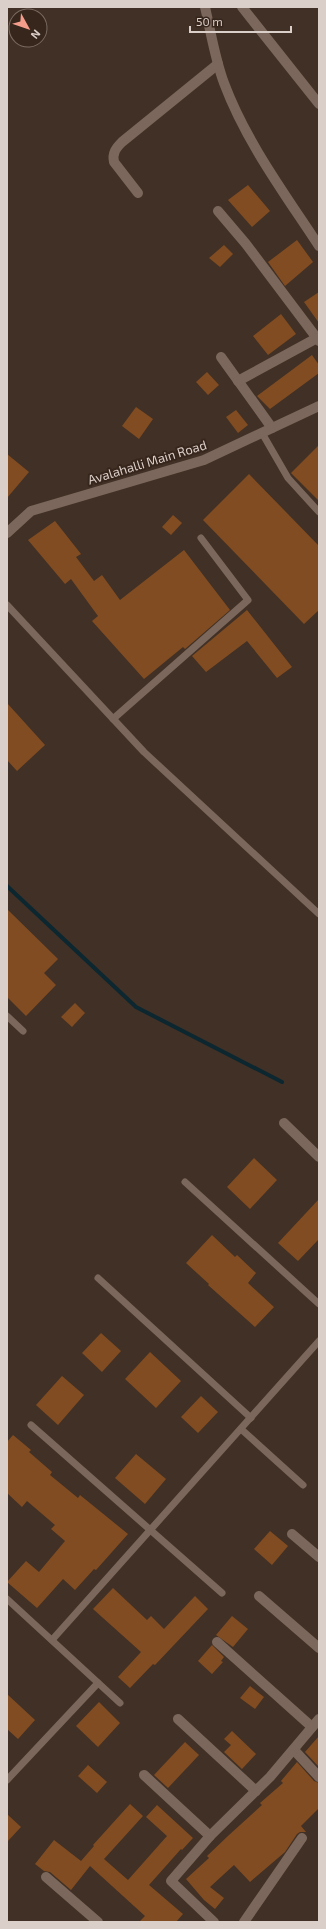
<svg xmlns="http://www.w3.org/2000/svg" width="326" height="1929" font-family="'Exo 2',sans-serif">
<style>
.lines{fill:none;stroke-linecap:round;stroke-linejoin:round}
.stream{stroke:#0c2730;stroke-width:4}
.building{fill:#814c21}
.lane{stroke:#7b675c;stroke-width:7}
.street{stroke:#7b675c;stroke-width:10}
.secondary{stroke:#7b675c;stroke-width:10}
.labels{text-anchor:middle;stroke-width:4;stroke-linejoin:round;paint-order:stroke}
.street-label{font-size:13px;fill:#dbcfc9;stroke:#37261c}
</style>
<rect width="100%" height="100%" fill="#413025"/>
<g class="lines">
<!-- stream -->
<polyline class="stream" points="7,886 136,1007 282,1082"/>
</g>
<!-- building -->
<g class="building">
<polygon points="248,185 270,211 252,227 228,200"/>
<polygon points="297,240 313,262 285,286 268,262"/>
<polygon points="224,245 233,254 220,267 209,258"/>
<polygon points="319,292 319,323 304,302"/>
<polygon points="281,314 296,334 268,355 253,336"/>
<polygon points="312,355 319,365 319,373 270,409 257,396"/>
<polygon points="207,372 219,385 208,395 196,382"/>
<polygon points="136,407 153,419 139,439 122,426"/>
<polygon points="236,410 248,425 238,433 226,417"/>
<polygon points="319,445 319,501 291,473"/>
<polygon points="7,454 29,472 7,498"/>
<polygon points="249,474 319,546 319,610 304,624 203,520"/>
<polygon points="173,515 182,523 171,535 162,527"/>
<polygon points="55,521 81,554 76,557 94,581 102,575 120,600 184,550 230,610 185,649 183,647 144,679 92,621 98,616 71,579 65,584 28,540"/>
<polygon points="247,610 292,667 277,678 247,641 206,672 192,656"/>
<polygon points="7,703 45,745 17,771 7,760"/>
<polygon points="7,909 58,959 44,973 56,985 26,1016 7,997"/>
<polygon points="75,1003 85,1013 72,1027 61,1017"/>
<polygon points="254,1158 277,1180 250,1209 227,1187"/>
<polygon points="319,1199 319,1239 298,1261 278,1243"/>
<polygon points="212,1235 235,1257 237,1255 256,1273 248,1283 274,1307 255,1327 208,1285 209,1284 186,1263"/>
<polygon points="101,1333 121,1351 102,1372 82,1353"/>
<polygon points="150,1352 181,1381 156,1408 125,1379"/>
<polygon points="62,1376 84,1395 58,1425 36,1405"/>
<polygon points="201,1396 218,1412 198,1433 181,1417"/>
<polygon points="13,1435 31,1450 29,1452 52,1472 50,1475 78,1498 80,1495 128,1534 96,1570 94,1569 75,1590 63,1579 37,1608 7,1582 26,1561 39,1572 65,1541 51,1529 55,1525 27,1501 22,1507 7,1493 7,1442"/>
<polygon points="136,1454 166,1479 145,1504 115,1478"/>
<polygon points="270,1531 288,1546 272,1565 254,1549"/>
<polygon points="113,1588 147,1620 151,1616 164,1629 195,1596 208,1609 155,1665 153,1664 130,1688 118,1677 141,1652 93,1609"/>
<polygon points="232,1616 248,1629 233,1647 216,1635"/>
<polygon points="212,1645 224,1657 221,1661 223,1662 212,1674 198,1661"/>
<polygon points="250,1686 264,1697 255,1709 240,1698"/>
<polygon points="7,1694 35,1720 18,1739 7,1729"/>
<polygon points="99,1702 120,1723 98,1747 76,1726"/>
<polygon points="232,1731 256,1754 242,1769 224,1752 231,1745 224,1739"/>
<polygon points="319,1736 319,1767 305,1752"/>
<polygon points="185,1742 199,1755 168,1788 154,1775"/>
<polygon points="297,1762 314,1781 319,1783 319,1808 301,1826 306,1832 300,1832 297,1834 285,1852 250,1882 234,1865 210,1887 224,1898 215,1909 204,1900 186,1879 209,1858 207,1856 229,1835 262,1805 260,1803 283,1783 281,1781"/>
<polygon points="88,1765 107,1782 97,1793 78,1776"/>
<polygon points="130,1804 143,1816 104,1859 128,1880 167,1836 146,1817 157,1805 193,1838 182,1850 181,1849 149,1885 183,1914 176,1922 139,1922 145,1916 90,1866 71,1890 50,1872 44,1871 35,1864 54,1840 81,1861 94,1846 93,1845"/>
<polygon points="7,1814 21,1827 7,1842"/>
</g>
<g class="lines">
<!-- lane -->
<g class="lane">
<polyline points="262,433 288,478 319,512"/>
<polyline points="7,605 144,752 319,914"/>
<polyline points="113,719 248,600 201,538"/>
<polyline points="7,1016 23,1031"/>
<polyline points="185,1182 319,1304"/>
<polyline points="98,1278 251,1418"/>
<polyline points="31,1425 222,1593"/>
<polyline points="241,1429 303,1485"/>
<polyline points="7,1599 120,1703"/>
<polyline points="52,1640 319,1341"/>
<polyline points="7,1780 98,1683"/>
</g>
<!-- street -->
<g class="street">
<path d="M205,7c6,26 10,52 19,76 22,59 61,111 95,163"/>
<polyline points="242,7 319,104"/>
<path d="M138,193l-24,-31c-2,-9 2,-14 8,-20l96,-78"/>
<polyline points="218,211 246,244 319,341"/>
<polyline points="221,357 272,428"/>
<polyline points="238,381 317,338"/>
<polyline points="284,1123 319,1157"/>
<polyline points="292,1534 319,1557"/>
<polyline points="259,1596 319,1648"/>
<polyline points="217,1642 312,1727"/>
<polyline points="178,1719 256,1791"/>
<polyline points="294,1750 319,1777"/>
<polyline points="144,1775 210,1836"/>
<polyline points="46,1877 98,1922"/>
<polyline points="214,1922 171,1881 210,1836 270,1777 319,1719"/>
<polyline points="244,1922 302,1838"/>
</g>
<!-- secondary -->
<polyline class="secondary" points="7,533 31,511 204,460 319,406"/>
</g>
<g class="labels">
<!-- street labels -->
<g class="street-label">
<text transform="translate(147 462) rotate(-17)" y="5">Avalahalli Main Road</text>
</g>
</g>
<!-- border -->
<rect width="326" height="1929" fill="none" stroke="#dbcfc9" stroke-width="16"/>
<!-- north arrow -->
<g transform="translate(28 28) rotate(130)"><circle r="19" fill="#37261c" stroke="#796a61"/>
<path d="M0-3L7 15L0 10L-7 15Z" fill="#f49d8b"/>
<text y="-6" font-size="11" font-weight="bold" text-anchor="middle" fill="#dbcfc9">N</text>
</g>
<!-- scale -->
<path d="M190 26v6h101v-6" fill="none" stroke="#dbcfc9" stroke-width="2"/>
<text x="196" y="26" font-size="12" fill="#dbcfc9" stroke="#37261c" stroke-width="3" paint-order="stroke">50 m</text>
</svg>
